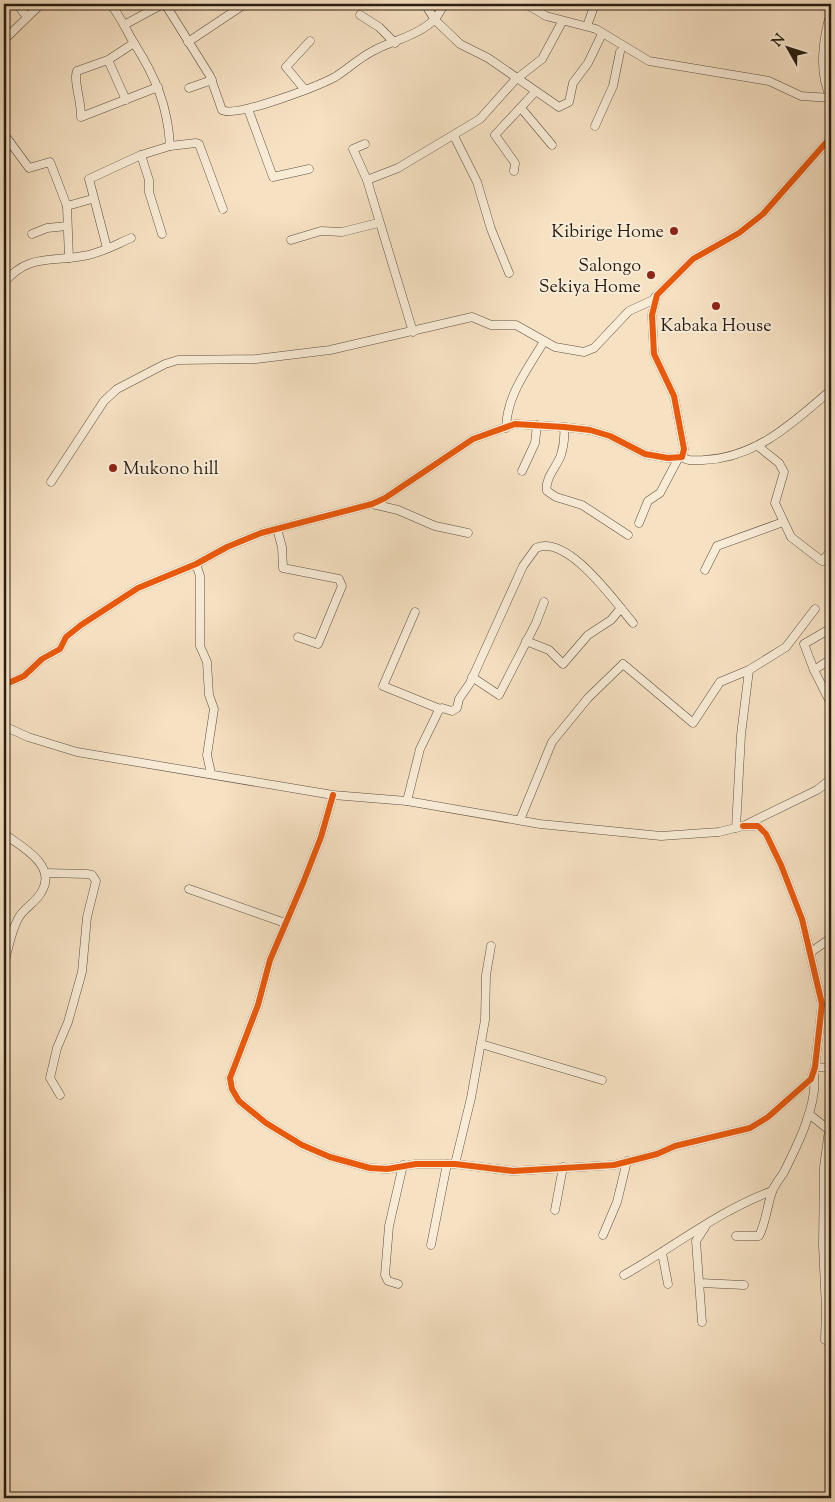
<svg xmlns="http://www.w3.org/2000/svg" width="835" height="1502" font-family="'Sorts Mill Goudy',serif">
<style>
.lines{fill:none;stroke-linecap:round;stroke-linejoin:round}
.minor-casing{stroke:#5c4e3f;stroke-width:9}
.minor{stroke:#f9ecd7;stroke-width:8}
.cycleway-casing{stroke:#f9ecd7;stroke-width:9}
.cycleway{stroke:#e8590c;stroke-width:6}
.poi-dot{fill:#8f2418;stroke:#f9ecd7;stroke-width:2}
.labels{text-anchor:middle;stroke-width:4;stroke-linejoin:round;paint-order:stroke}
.poi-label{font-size:18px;fill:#281d13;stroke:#f9ecd7;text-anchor:end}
</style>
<rect width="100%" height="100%" fill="#f6e1c2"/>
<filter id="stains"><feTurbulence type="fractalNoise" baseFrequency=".004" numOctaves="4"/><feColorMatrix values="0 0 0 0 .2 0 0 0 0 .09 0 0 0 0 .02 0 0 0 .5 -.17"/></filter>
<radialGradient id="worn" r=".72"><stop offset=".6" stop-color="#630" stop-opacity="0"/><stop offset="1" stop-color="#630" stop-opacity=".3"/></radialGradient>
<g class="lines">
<!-- minor casing -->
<g class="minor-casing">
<g id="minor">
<polyline points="17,4 27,17"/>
<path d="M110,4c10,11 16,26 24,39 21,33 34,63 36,103"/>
<polyline points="425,4 435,20 460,44 488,58 559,107 569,102 573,83 588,63 602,34"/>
<polyline points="526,4 546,16 596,29 649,61 769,81 801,96 831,98"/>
<polyline points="827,4 831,7"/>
<path d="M831,12c-8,25 -13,62 0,86"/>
<polyline points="360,15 379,27 395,43"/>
<path d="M124,25l37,-20 6,2 43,69 12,34c14,8 96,-24 113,-33 13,-8 24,-19 38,-26 18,-10 38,-13 55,-26 8,-5 12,-13 16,-21"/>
<polyline points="587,26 595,4"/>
<polyline points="4,40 41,4"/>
<polyline points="188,42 245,4"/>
<path d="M134,43l-26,17 -31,11c-4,9 5,33 4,46l77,-30"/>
<polyline points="108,60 126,100"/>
<polyline points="189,88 212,80"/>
<polyline points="305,90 286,67 310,41"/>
<polyline points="521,108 552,145"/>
<polyline points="248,109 273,177 309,169"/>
<polyline points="595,126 613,86 620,52"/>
<polyline points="4,134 29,168 50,162 67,206 69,258"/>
<polyline points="454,136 477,182 491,229 509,273"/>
<polyline points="365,144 353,149 367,180"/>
<polyline points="141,155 149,180 149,192 162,234"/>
<polyline points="514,171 515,163 495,135 535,92"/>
<polyline points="67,206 92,199"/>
<polyline points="32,234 47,228 67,226"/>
<polyline points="291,240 321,231 342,232 378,223"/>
<polyline points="107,248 89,179 141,155 170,146 196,143 199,144 223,209"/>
<path d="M4,283c23,-29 47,-21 79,-27 16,-2 32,-11 48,-18"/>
<polyline points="413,332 367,180 398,168 480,119 515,80 542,59 562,22"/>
<path d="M564,427c1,10 0,18 -3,28 -3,10 -17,24 -14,36l9,6 26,8 46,30"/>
<path d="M506,428c1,-33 21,-58 37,-85l2,-1"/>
<polyline points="759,447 779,463 784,472 775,503 791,537 822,561 831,551"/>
<path d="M682,457c7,5 13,3 21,3 53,-2 90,-37 128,-70"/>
<polyline points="522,471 535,443 537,425"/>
<polyline points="51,482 104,401 117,389 165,364 178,360 256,359 330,350 472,317 491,325 516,325 555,347 584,352 594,348 629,311 653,300 656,296"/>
<polyline points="372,504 398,510 435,526 468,533"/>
<polyline points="639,523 648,501 660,493 679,457"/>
<polyline points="277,529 282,547 283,568 339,579 342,586 318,644 298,637"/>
<polyline points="196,564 200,576 200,646 207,662 209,695 214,709 207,755 211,773"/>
<polyline points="705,570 717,546 783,522"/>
<polyline points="415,612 383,686 440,709"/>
<polyline points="831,636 828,630 804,644 814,670 831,659"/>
<polyline points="526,641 549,650 563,664 588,635 611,620 621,608"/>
<polyline points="814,670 831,704"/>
<polyline points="472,677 499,695 536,623 544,602"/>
<polyline points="4,685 24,676 42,659 60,649 66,637 81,625 138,588 196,564 227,547 261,533 372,504 385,498 473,439 515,424 564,427 590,430 610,436 645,454 668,458 682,457 684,449 674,396 654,354 652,315 657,295 693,259 739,233 763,214 831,137"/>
<polyline points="4,726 28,737 77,752 333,795 407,801 540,824 661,836 719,832 743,826 817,790 831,779"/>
<polyline points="333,795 321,837 303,883 270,960 258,1005 230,1078 232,1089 239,1101 266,1123 302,1145 330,1157 370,1168 387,1169 416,1164 455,1164 513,1171 614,1165 657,1154 675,1146 750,1128 768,1117 811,1079 815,1067 822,1004 802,919 781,865 766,834 758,826 743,826"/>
<path d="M407,801l13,-52 19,-39 3,-2 10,3 5,-3 2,-9 11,-16 53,-117 13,-18c32,-14 79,54 97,75"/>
<polyline points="520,820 552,742 588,698 623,664 693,723 720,682 749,670"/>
<polyline points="736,828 741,735 749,670 786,647 815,609"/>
<path d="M4,834c17,12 53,31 38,57 -5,11 -17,16 -23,26 -8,14 -11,32 -15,48"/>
<polyline points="46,873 87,874 92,875 96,881 87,917 82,972 68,1022 57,1048 50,1078 60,1095"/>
<polyline points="189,889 285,923"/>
<polyline points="811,952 831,938"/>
<polyline points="481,1044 602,1080"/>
<polyline points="815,1067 831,1068"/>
<polyline points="809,1114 829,1130 824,1167 823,1245 826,1309 825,1340"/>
<polyline points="455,1164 471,1098 485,1020 486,975 491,946"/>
<polyline points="555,1210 563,1167"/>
<polyline points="603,1235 617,1202 627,1161"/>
<path d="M736,1236h23c7,-14 8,-30 13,-44 2,-7 8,-13 12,-20 13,-26 34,-68 30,-97"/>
<polyline points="431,1245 447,1164"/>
<polyline points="662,1253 668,1284"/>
<path d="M624,1275c50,-28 94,-64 148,-84"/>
<polyline points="700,1283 744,1285"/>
<polyline points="398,1284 388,1281 385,1275 389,1226 403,1165"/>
<polyline points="702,1322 696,1241 705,1227"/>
</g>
</g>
<!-- minor -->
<use href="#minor" class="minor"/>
<!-- cycleway casing -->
<g class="cycleway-casing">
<g id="cycleway">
<polyline points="4,685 24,676 42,659 60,649 66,637 81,625 138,588 196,564 227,547 261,533 372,504 385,498 473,439 515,424 564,427 590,430 610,436 645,454 668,458 682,457 684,449 674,396 654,354 652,315 657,295 693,259 739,233 763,214 831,137"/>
<polyline points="333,795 321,837 303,883 270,960 258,1005 230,1078 232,1089 239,1101 266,1123 302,1145 330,1157 370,1168 387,1169 416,1164 455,1164 513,1171 614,1165 657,1154 675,1146 750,1128 768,1117 811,1079 815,1067 822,1004 802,919 781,865 766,834 758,826 743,826"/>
</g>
</g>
<!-- cycleway -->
<use href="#cycleway" class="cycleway"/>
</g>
<!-- markers -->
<g class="poi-dot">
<circle cx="674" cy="231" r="5"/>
<circle cx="651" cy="275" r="5"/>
<circle cx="716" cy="306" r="5"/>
<circle cx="113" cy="468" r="5"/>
</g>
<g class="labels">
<!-- poi labels -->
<g class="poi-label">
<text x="664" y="237">Kibirige Home</text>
<text x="641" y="271">Salongo<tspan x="641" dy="21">Sekiya Home</tspan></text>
<text x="716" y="331" text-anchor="middle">Kabaka House</text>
<text x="123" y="474" text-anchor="start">Mukono hill</text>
</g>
</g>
<!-- margin -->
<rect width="835" height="1502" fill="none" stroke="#f6e1c2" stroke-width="20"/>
<rect x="5" y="5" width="825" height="1492" fill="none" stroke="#281d13" stroke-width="2.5"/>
<rect x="10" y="10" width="815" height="1482" fill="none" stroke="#281d13"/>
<!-- north arrow -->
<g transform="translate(788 48) rotate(309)" stroke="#f9ecd7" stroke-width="4" paint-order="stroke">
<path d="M0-4L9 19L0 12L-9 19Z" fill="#281d13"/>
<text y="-8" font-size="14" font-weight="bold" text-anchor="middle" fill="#281d13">N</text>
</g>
<rect width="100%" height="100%" filter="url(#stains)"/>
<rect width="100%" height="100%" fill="url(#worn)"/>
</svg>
